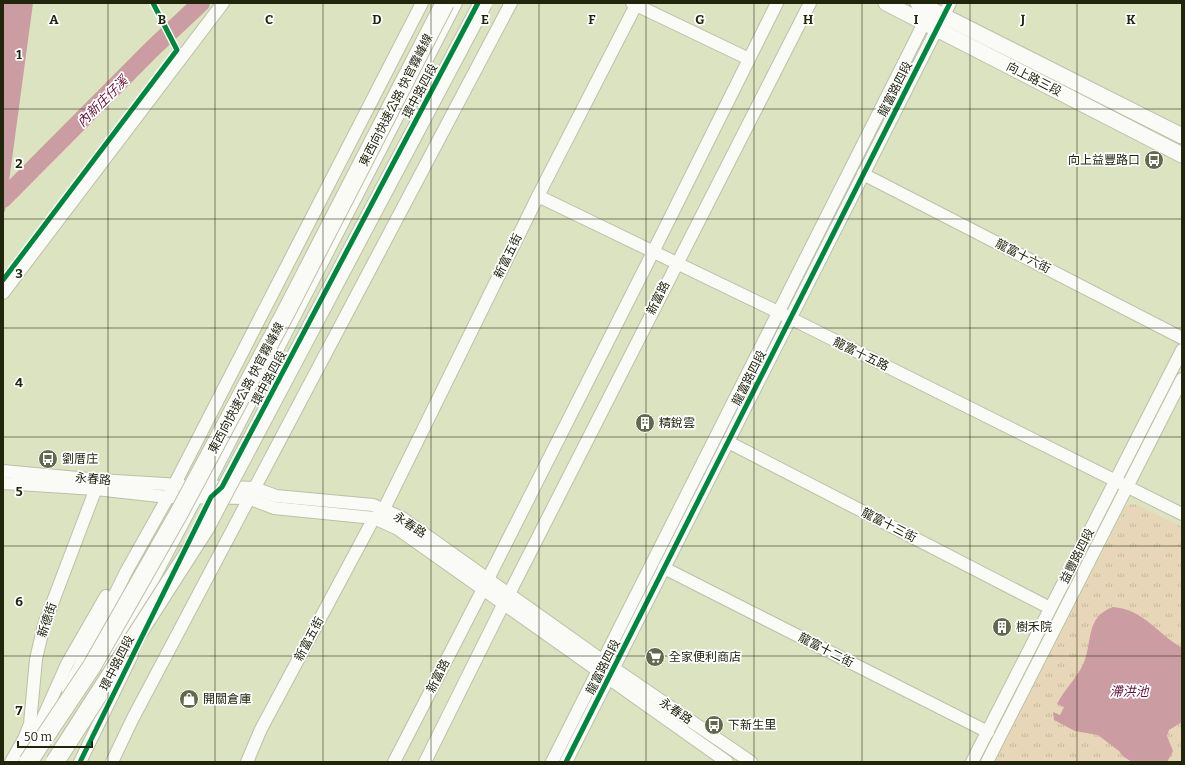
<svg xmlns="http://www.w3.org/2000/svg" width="1185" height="765" font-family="Bitter,'Noto Sans TC',serif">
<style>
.park{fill:url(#park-tufts)}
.water{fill:#cb9ca2}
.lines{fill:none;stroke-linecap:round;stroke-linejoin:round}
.river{stroke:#cb9ca2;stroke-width:18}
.minor-casing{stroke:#bbc1a7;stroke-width:14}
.major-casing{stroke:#bbc1a7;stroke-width:17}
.minor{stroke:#fafbf6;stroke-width:12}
.major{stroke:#fafbf6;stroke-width:15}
.highway-bridge-casing{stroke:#bbc1a7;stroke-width:20;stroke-linecap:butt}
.highway-bridge{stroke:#fafbf6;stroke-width:18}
.cycleway-casing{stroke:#fff;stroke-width:8}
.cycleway{stroke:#00873e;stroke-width:5}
.grid{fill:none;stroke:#20250c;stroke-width:1;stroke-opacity:0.55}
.labels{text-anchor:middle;stroke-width:3.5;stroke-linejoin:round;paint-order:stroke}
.street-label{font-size:12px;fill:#20250c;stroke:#fff}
.poi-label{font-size:12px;fill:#20250c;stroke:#fff;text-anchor:start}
.water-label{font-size:13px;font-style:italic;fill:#630e34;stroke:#fff}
.grid-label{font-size:13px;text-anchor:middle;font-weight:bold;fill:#20250c;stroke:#fff;stroke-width:3.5;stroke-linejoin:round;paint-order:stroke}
</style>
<defs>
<pattern id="park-tufts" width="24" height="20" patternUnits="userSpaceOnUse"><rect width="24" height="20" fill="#e7d6b7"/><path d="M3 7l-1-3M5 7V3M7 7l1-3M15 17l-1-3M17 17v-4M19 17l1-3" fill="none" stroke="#c6b89c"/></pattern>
</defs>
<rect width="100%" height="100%" fill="#dbe3c1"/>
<!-- park -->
<polygon class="park" points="1135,504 1182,527 1182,762 995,762 1125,508 1128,505"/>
<!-- water -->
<g class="water">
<polygon points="3,3 33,3 5,211 3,213"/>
<path d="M1113,607c30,2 45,27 69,41v74l-13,8 -2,6 6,15 -6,11h-35l-8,-5 -5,-6 -21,-16 -23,-4 -21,-11 -1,-8 7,3 4,-8 -7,-3c7,-14 19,-25 26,-39 10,-23 2,-48 30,-58z"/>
</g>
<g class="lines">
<!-- river -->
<polyline class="river" points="3,199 152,49 201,3"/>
<!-- minor casing -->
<g class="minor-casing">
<g id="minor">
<polyline points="632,3 749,59"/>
<polyline points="863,174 1182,338"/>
<polyline points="538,196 778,312 1182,514"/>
<polyline points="3,293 223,3"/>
<polyline points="728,442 1050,608"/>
<polyline points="3,471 99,480 181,485"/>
<polyline points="3,483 96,489 168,497 248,498 274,508 374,518 398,529 727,762"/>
<polyline points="199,486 254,488 276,496 373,505 402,518 603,661 751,762"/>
<polyline points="384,509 538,196 636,5"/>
<polyline points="664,568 988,732"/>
<polyline points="488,579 653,252 777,3"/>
<polyline points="509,594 810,3"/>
<polyline points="107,667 197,496 207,486 456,3"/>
<polyline points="68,690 126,572 168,497 422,3"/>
<polyline points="29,749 67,664 106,596"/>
<polyline points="11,762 24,739 30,724 36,659 44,625 98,483"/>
<polyline points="80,762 132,655"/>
<polyline points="112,762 132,720 511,3"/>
<polyline points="247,762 261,729 374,518"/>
<polyline points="394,762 482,591"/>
<polyline points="425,762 503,605"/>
<polyline points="552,762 928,15"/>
<polyline points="566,762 950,3"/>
<polyline points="972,762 1182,350"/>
<polyline points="987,762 1182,379"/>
</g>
</g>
<!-- major casing -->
<g class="major-casing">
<g id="major">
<polyline points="886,3 1182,155"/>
<polyline points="918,3 1182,136"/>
</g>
</g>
<!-- minor -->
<use href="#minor" class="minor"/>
<!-- major -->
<use href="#major" class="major"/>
<!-- highway-bridge casing -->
<g class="highway-bridge-casing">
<g id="highway-bridge">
<polyline points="28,762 92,666 179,513 285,314 445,3"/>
<polyline points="55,762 205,528 483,3"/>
</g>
</g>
<!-- highway-bridge -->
<use href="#highway-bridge" class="highway-bridge"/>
<!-- cycleway casing -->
<g class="cycleway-casing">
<g id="cycleway">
<polyline points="3,280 177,50 153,3"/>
<polyline points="80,762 211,497 222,487 478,3"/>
<polyline points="566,762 950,3"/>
</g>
</g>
<!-- cycleway -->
<use href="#cycleway" class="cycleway"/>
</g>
<!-- grid -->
<path class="grid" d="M108,3v759M215,3v759M323,3v759M431,3v759M539,3v759M646,3v759M754,3v759M862,3v759M970,3v759M1077,3v759M3,109h1179M3,219h1179M3,328h1179M3,437h1179M3,546h1179M3,656h1179"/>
<!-- icons -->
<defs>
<g id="bus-disc" transform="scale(1)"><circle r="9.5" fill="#61684b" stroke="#fff"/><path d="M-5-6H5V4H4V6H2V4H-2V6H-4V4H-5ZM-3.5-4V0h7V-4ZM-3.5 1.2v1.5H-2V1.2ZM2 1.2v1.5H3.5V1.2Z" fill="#fff"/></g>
<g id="building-disc" transform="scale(1)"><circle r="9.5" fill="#61684b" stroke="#fff"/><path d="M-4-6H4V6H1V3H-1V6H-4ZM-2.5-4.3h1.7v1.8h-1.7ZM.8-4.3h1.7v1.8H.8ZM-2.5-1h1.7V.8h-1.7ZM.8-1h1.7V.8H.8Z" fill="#fff"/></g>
<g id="supermarket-disc" transform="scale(1)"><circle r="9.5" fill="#61684b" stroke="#fff"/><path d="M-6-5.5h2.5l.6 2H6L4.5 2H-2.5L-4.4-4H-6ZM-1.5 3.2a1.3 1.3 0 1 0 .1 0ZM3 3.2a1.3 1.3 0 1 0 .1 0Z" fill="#fff"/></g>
<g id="shop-disc" transform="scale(1)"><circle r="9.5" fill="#61684b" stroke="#fff"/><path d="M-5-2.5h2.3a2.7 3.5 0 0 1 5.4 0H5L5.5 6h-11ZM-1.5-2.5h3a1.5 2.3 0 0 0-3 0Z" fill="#fff"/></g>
</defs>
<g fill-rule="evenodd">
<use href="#bus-disc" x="1154" y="160"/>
<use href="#building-disc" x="645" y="423"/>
<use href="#bus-disc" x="48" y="459"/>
<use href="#building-disc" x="1002" y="627"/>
<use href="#supermarket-disc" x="655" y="657"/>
<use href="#shop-disc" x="189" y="699"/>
<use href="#bus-disc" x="714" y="725"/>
</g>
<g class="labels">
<!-- street labels -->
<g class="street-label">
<text transform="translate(1034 79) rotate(27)" y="4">向上路三段</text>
<text transform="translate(895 89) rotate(-63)" y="4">龍富路四段</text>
<text transform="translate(420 91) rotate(-62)" y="4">環中路四段</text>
<text transform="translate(396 100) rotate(-63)" y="4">東西向快速公路 快官霧峰線</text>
<text transform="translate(508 256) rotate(-64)" y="4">新富五街</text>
<text transform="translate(1023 256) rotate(27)" y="4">龍富十六街</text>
<text transform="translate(658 298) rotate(-63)" y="4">新富路</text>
<text transform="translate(861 354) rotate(26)" y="4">龍富十五路</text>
<text transform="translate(269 378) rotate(-62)" y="4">環中路四段</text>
<text transform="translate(749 378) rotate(-63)" y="4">龍富路四段</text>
<text transform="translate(246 388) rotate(-62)" y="4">東西向快速公路 快官霧峰線</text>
<text transform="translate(93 479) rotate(5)" y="4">永春路</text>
<text transform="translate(410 525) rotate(33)" y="4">永春路</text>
<text transform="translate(889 525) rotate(27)" y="4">龍富十三街</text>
<text transform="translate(1077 556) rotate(-63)" y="4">益豐路四段</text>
<text transform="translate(47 620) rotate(-72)" y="4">新德街</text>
<text transform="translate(309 639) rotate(-62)" y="4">新富五街</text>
<text transform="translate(826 650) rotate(27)" y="4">龍富十二街</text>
<text transform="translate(117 663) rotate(-63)" y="4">環中路四段</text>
<text transform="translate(603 667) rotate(-63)" y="4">龍富路四段</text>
<text transform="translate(438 676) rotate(-63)" y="4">新富路</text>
<text transform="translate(676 711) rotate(34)" y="4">永春路</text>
</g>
<!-- poi labels -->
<g class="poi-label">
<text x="1140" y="164" text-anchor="end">向上益豐路口</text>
<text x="659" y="427">精銳雲</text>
<text x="62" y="463">劉厝庄</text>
<text x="1016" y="631">樹禾院</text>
<text x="669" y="661">全家便利商店</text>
<text x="203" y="703">開關倉庫</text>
<text x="728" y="729">下新生里</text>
</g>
<!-- water labels -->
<g class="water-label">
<text transform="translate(102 101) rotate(-45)" y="5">內新庄仔溪</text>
<text x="1129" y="696">滯洪池</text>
</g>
</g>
<g class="grid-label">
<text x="54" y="24">A</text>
<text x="162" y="24">B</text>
<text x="269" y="24">C</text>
<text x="377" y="24">D</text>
<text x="485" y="24">E</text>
<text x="592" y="24">F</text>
<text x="700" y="24">G</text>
<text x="808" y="24">H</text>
<text x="916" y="24">I</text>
<text x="1023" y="24">J</text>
<text x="1131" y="24">K</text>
<text x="19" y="59">1</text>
<text x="19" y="168">2</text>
<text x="19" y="278">3</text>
<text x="19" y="387">4</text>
<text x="19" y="496">5</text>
<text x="19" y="606">6</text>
<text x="19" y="715">7</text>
</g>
<!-- border -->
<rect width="1185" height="765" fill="none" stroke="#20250c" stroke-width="8"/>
<!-- scale -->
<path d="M18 741v6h74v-6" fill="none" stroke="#20250c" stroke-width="2"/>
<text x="24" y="741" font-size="12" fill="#20250c" stroke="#ffffff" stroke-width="3" paint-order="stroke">50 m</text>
</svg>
